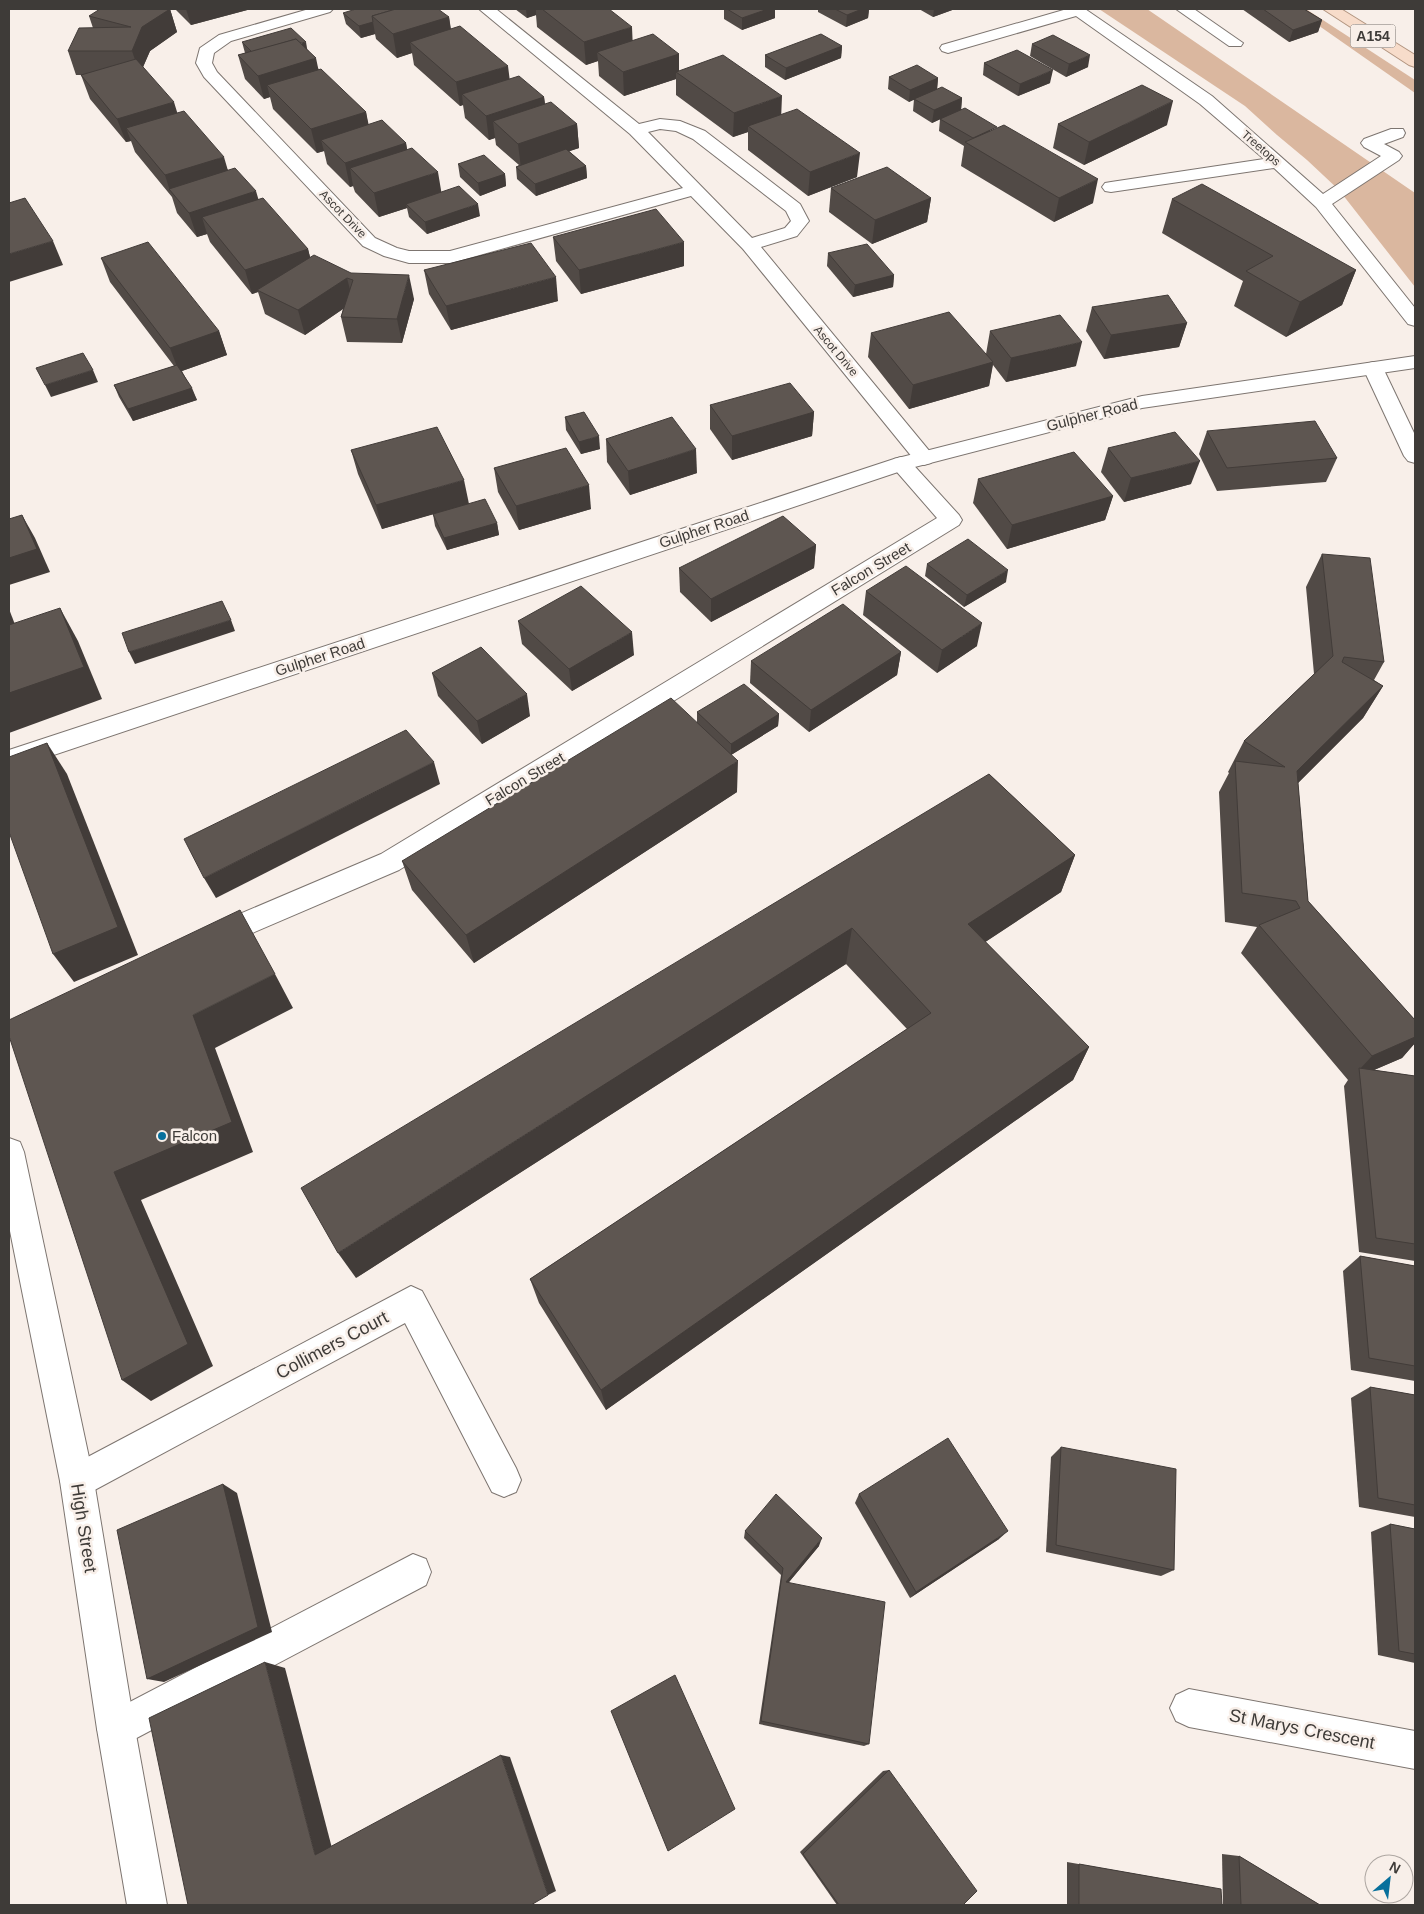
<svg xmlns="http://www.w3.org/2000/svg" width="1424" height="1914" font-family="Helvetica,sans-serif">
<style>
.green{fill:#dab79f}
.lines{fill:none;stroke-linecap:round;stroke-linejoin:round}
.street-casing{stroke:#7d7570;stroke-width:2}
.secondary-casing{stroke:#7d7570;stroke-width:2}
.primary-casing{stroke:#b29580;stroke-width:2}
.street{fill:#fff;fill-rule:evenodd}
.secondary{fill:#fff;fill-rule:evenodd}
.primary{fill:#f7dcca;fill-rule:evenodd}
.wall{fill:#514a46}
.shaded-wall{fill:#423c39}
.building{fill:#5e5651;stroke:#423c39}
.poi-dot{fill:#08709c;stroke:#f8efe9;stroke-width:2}
.labels{text-anchor:middle;stroke-width:5;stroke-linejoin:round;paint-order:stroke}
.far-street-label{font-size:12px;fill:#3e3b38;stroke:#f8efe9}
.shield{fill:#f8efe9;stroke:#76716d;stroke-width:1}
.shield-label{font-size:14px;font-weight:bold;fill:#3e3b38}
.street-label{font-size:15px;fill:#3e3b38;stroke:#f8efe9}
.poi-label{font-size:15px;fill:#3e3b38;stroke:#f8efe9;text-anchor:start}
.near-street-label{font-size:18px;fill:#3e3b38;stroke:#f8efe9}
</style>
<rect width="100%" height="100%" fill="#f8efe9"/>
<!-- green -->
<g class="green">
<polygon points="1099,9 1147,9 1415,193 1415,287 1339,190 1307,160 1277,135 1245,106"/>
<polygon points="1295,9 1306,9 1415,80 1415,93"/>
</g>
<g class="lines">
<!-- street casing -->
<g class="street-casing">
<g id="street">
<path d="M309,9h24l-3,3 -99,29 -17,12 -2,10 5,9 158,166 22,10 12,3h41l233,-63 -53,-54 -151,-125h17l143,115 21,-5 20,2 25,10 95,73 9,17 -12,15 -36,11 170,206 4,5 -4,5 -7,2 -7,-2 -174,-214 -52,-53 -240,67h-42l-25,-7 -21,-10 -159,-169 -8,-14 4,-15 19,-13zM660,129l16,2 17,8 93,72 5,10 -6,7 -33,10 -104,-106z"/>
<polygon points="1067,9 1085,9 1212,96 1323,194 1381,156 1364,147 1361,143 1364,139 1391,129 1403,129 1405,133 1403,137 1384,144 1399,152 1402,156 1399,160 1332,204 1415,308 1415,326 1408,324 1316,207 1274,168 1111,192 1105,191 1102,187 1105,183 1111,182 1264,159 1200,104 1076,16 948,53 942,51 940,48 942,45"/>
<polygon points="1176,9 1194,9 1243,43 1241,46 1229,46"/>
<polygon points="1373,362 1380,364 1383,368 1415,435 1415,463 1408,461 1404,456 1363,368 1366,364"/>
<polygon points="901,457 908,459 959,515 962,520 959,525 399,870 222,946 212,949 202,946 198,938 202,930 381,854 937,518 890,464 894,459"/>
<polygon points="411,1286 422,1291 516,1468 521,1480 516,1492 504,1497 492,1492 405,1323 89,1493 77,1498 65,1493 60,1481 65,1469"/>
<polygon points="413,1554 426,1559 431,1572 426,1585 129,1742 116,1748 103,1742 97,1729 103,1716"/>
<polygon points="1189,1689 1415,1731 1415,1769 1189,1727 1176,1721 1170,1708 1176,1695"/>
</g>
</g>
<!-- secondary casing -->
<g class="secondary-casing">
<g id="secondary">
<polygon points="1415,356 1415,368 1142,408 907,469 9,770 9,750 894,459 1142,396"/>
<polygon points="9,1138 20,1142 24,1152 94,1481 135,1729 167,1905 127,1905 97,1729 60,1481 9,1226"/>
</g>
</g>
<!-- primary casing -->
<g class="primary-casing">
<polygon id="primary" points="1323,9 1341,9 1415,55 1415,67 1409,65"/>
</g>
<!-- street -->
<use href="#street" class="street"/>
<!-- secondary -->
<use href="#secondary" class="secondary"/>
<!-- primary -->
<use href="#primary" class="primary"/>
</g>
<!-- wall -->
<g class="wall">
<polygon points="170,9 177,32 150,51 143,67 177,113 228,170 258,199 308,249 310,257 414,299 402,343 347,342 341,317 343,309 305,335 265,314 258,292 252,294 210,242 207,234 197,237 177,213 172,197 135,152 131,141 126,142 90,99 81,75 76,75 68,51 93,28 89,16"/>
<polygon points="175,9 251,9 191,25"/>
<polygon points="515,9 609,9 633,41 679,54 679,71 781,115 857,177 808,196 748,150 748,132 733,137 676,95 676,79 624,96 599,76 598,61 586,65 537,27 536,15 527,18"/>
<polygon points="724,9 775,9 775,18 742,30 724,19"/>
<polygon points="818,9 869,9 868,18 846,27 818,12"/>
<polygon points="919,9 955,9 933,17"/>
<polygon points="1242,9 1304,9 1322,20 1318,32 1289,42"/>
<polygon points="343,13 449,17 451,29 509,79 544,97 545,104 577,124 579,148 569,151 586,166 587,178 536,196 517,179 516,167 519,165 496,145 495,138 489,140 465,118 463,105 460,106 414,65 412,53 397,58 376,39 375,34 361,38 346,24"/>
<polygon points="242,42 308,50 319,70 366,112 368,125 406,143 407,150 441,192 480,216 427,234 409,217 407,208 379,217 355,192 353,186 350,187 327,164 324,151 317,153 273,109 270,97 264,99 245,79 238,55 245,53"/>
<polygon points="1032,44 1088,67 1066,77 1030,56"/>
<polygon points="842,46 841,58 785,80 765,67 765,55"/>
<polygon points="984,63 1050,83 1018,96 983,75"/>
<polygon points="889,77 938,78 937,89 962,98 961,110 1093,203 1054,222 961,166 964,146 939,131 940,119 932,123 913,111 914,99 909,102 888,89"/>
<polygon points="1058,124 1167,125 1084,165 1053,148"/>
<polygon points="458,164 505,174 506,186 480,196 460,177"/>
<polygon points="831,188 931,198 927,222 872,244 829,212"/>
<polygon points="1172,199 1356,270 1342,305 1286,337 1234,306 1243,281 1162,233"/>
<polygon points="553,237 684,266 581,294 556,261"/>
<polygon points="828,253 894,275 893,287 853,297 827,266"/>
<polygon points="101,258 219,331 227,355 182,371 197,400 133,421 119,397 114,385 174,366 110,282"/>
<polygon points="424,270 558,301 451,330 429,294"/>
<polygon points="1092,307 1187,323 1179,347 1104,359 1086,331"/>
<polygon points="990,331 1076,366 1006,382 993,365 989,386 909,409 868,357 871,333 986,354"/>
<polygon points="710,405 814,412 812,436 732,460 710,429"/>
<polygon points="565,417 600,449 581,454 566,430"/>
<polygon points="1207,431 1337,458 1326,482 1217,491 1199,454"/>
<polygon points="606,439 697,473 630,495 607,462"/>
<polygon points="1108,448 1191,484 1124,502 1101,472"/>
<polygon points="351,450 469,504 497,523 499,535 447,550 435,526 433,514 382,529 358,474"/>
<polygon points="494,468 591,509 519,530 498,492"/>
<polygon points="978,479 1113,496 1105,520 1007,549 973,503"/>
<polygon points="816,545 814,568 711,622 680,592 679,568"/>
<polygon points="1322,554 1384,662 1374,680 1383,686 1363,718 1298,783 1308,901 1415,1020 1415,1043 1402,1058 1374,1070 1415,1076 1415,1261 1359,1252 1344,1086 1348,1080 1241,953 1257,927 1225,922 1219,792 1229,773 1228,772 1244,741 1314,674 1306,587"/>
<polygon points="927,564 1006,582 964,607 925,576"/>
<polygon points="866,591 977,646 937,673 863,615"/>
<polygon points="518,621 634,655 572,691 522,644"/>
<polygon points="901,652 897,675 809,732 750,683 751,661"/>
<polygon points="432,673 530,716 482,744 438,696"/>
<polygon points="697,712 779,714 778,726 731,755 737,792 474,963 412,890 402,861 697,722"/>
<polygon points="989,774 1075,855 1061,892 985,942 1089,1047 1073,1080 606,1410 539,1303 530,1279 907,1029 846,964 356,1278"/>
<polygon points="1360,1256 1415,1266 1415,1381 1351,1370 1343,1271"/>
<polygon points="1370,1387 1415,1395 1415,1517 1359,1507 1351,1398"/>
<polygon points="1061,1447 1174,1570 1161,1576 1046,1552 1051,1457"/>
<polygon points="859,1494 999,1539 910,1598 855,1503"/>
<polygon points="1390,1524 1415,1529 1415,1663 1378,1655 1371,1532"/>
<polygon points="745,1531 819,1546 789,1582 869,1744 864,1746 759,1724 781,1575 744,1538"/>
<polygon points="889,1770 963,1905 837,1905 800,1852 883,1771"/>
<polygon points="1222,1854 1239,1856 1320,1905 1223,1905"/>
<polygon points="1067,1862 1205,1886 1222,1905 1067,1905"/>
</g>
<!-- shaded-wall -->
<g class="shaded-wall">
<polygon points="170,9 177,32 150,51 140,74 132,51 142,27"/>
<polygon points="186,9 251,9 191,25"/>
<polygon points="526,9 536,9 536,15 527,18"/>
<polygon points="768,9 775,9 775,18 742,30 742,18"/>
<polygon points="862,9 869,9 868,18 846,27 847,15"/>
<polygon points="934,9 955,9 933,17"/>
<polygon points="449,17 452,41 410,42 412,53 397,58 393,34"/>
<polygon points="1322,20 1318,32 1289,42 1293,30"/>
<polygon points="373,22 375,34 361,38 359,26"/>
<polygon points="632,27 633,50 597,52 598,61 586,65 584,42"/>
<polygon points="306,42 308,54 256,56"/>
<polygon points="842,46 841,58 785,80 786,68"/>
<polygon points="679,54 679,74 676,72 676,79 624,96 623,72"/>
<polygon points="1090,55 1088,67 1066,77 1069,64"/>
<polygon points="316,58 321,82 267,85 270,97 264,99 258,76"/>
<polygon points="508,66 511,90 462,94 463,105 460,106 456,82"/>
<polygon points="1053,70 1050,83 1018,96 1020,84"/>
<polygon points="938,78 937,90 909,102 910,90"/>
<polygon points="782,96 781,120 748,126 748,132 733,137 734,113"/>
<polygon points="544,97 547,121 493,121 495,138 489,140 486,116"/>
<polygon points="962,98 961,110 932,123 934,110"/>
<polygon points="1173,101 1167,125 1084,165 1089,142"/>
<polygon points="174,102 181,125 126,128 131,141 126,142 117,119"/>
<polygon points="366,112 371,136 321,140 324,151 317,153 311,129"/>
<polygon points="577,124 579,148 521,168 518,144"/>
<polygon points="406,143 410,167 350,168 353,186 350,187 345,163"/>
<polygon points="860,153 857,177 808,196 810,172"/>
<polygon points="224,157 231,181 170,191 165,175"/>
<polygon points="586,166 587,178 536,196 535,184"/>
<polygon points="438,172 442,196 406,204 407,208 379,217 374,193"/>
<polygon points="505,174 506,186 480,196 478,183"/>
<polygon points="1098,179 1093,203 1054,222 1059,198"/>
<polygon points="256,191 263,215 202,217 207,234 197,237 189,213"/>
<polygon points="931,198 927,222 872,244 875,220"/>
<polygon points="478,204 480,216 427,234 425,222"/>
<polygon points="53,241 63,265 9,282 9,254"/>
<polygon points="684,242 684,266 581,294 579,270"/>
<polygon points="308,249 314,273 257,290 258,292 252,294 245,270"/>
<polygon points="1356,270 1342,305 1286,337 1300,302"/>
<polygon points="409,275 414,299 402,343 397,319"/>
<polygon points="894,275 893,287 853,297 855,285"/>
<polygon points="556,277 558,301 451,330 446,306"/>
<polygon points="347,278 353,302 305,335 298,310"/>
<polygon points="1187,323 1179,347 1104,359 1111,335"/>
<polygon points="219,331 227,355 179,372 170,348"/>
<polygon points="1082,342 1076,366 1006,382 1011,358"/>
<polygon points="993,362 989,386 909,409 913,385"/>
<polygon points="93,370 98,382 51,397 45,385"/>
<polygon points="192,388 197,400 133,421 128,409"/>
<polygon points="814,412 812,436 732,460 732,436"/>
<polygon points="599,436 600,449 581,454 579,442"/>
<polygon points="696,449 697,473 630,495 628,471"/>
<polygon points="1200,461 1191,484 1124,502 1131,478"/>
<polygon points="464,480 469,504 382,529 376,505"/>
<polygon points="589,485 591,509 519,530 516,506"/>
<polygon points="1113,496 1105,520 1007,549 1012,525"/>
<polygon points="22,515 35,538 50,572 9,585 9,558"/>
<polygon points="497,523 499,535 447,550 444,538"/>
<polygon points="816,545 814,568 711,622 711,599"/>
<polygon points="1008,570 1006,582 964,607 967,595"/>
<polygon points="60,608 78,641 102,699 9,733 9,693"/>
<polygon points="9,609 28,658 9,627"/>
<polygon points="231,620 235,631 135,664 129,652"/>
<polygon points="982,623 977,646 937,673 942,650"/>
<polygon points="632,632 634,655 572,691 569,669"/>
<polygon points="901,652 897,675 809,732 811,710"/>
<polygon points="1383,686 1363,718 1279,802 1297,771"/>
<polygon points="527,694 530,716 482,744 477,721"/>
<polygon points="779,714 778,726 731,755 731,744"/>
<polygon points="47,743 67,774 138,955 74,982 53,954"/>
<polygon points="738,761 737,792 474,963 466,935"/>
<polygon points="434,762 440,784 216,898 204,878"/>
<polygon points="1075,855 1061,892 958,960 968,924"/>
<polygon points="852,928 846,964 356,1278 338,1253"/>
<polygon points="275,974 293,1008 215,1048 253,1152 141,1200 213,1366 151,1401 122,1380 114,1172 193,1015"/>
<polygon points="1415,1037 1415,1043 1402,1058 1360,1076 1359,1070 1372,1056"/>
<polygon points="1089,1047 1073,1080 606,1410 601,1390"/>
<polygon points="223,1484 237,1493 272,1632 164,1682 147,1679"/>
<polygon points="1008,1531 999,1539 910,1598 916,1592"/>
<polygon points="822,1538 819,1546 784,1588 786,1582"/>
<polygon points="265,1662 285,1668 333,1852 315,1855"/>
<polygon points="501,1755 510,1757 556,1891 548,1895"/>
</g>
<!-- building -->
<g class="building">
<polygon points="100,9 170,9 142,27 132,51 68,51 79,28 131,27 89,16"/>
<polygon points="356,9 396,9 372,16 373,22 359,26 343,13"/>
<polygon points="396,9 438,9 449,17 393,34 372,16"/>
<polygon points="542,9 609,9 632,27 584,42"/>
<polygon points="727,9 768,9 742,18"/>
<polygon points="835,9 862,9 847,15"/>
<polygon points="1263,9 1304,9 1322,20 1293,30"/>
<polygon points="460,26 508,66 456,82 410,42"/>
<polygon points="291,28 306,42 301,43 296,39 252,52 242,42"/>
<polygon points="653,34 679,54 623,72 597,52"/>
<polygon points="821,34 842,46 786,68 765,55"/>
<polygon points="1053,35 1090,55 1069,64 1032,44"/>
<polygon points="296,39 316,58 258,76 238,55"/>
<polygon points="1017,50 1053,70 1020,84 984,63"/>
<polygon points="723,55 782,96 734,113 676,72"/>
<polygon points="136,59 174,102 117,119 81,75"/>
<polygon points="917,65 938,78 910,90 889,77"/>
<polygon points="321,69 366,112 311,129 267,85"/>
<polygon points="519,76 544,97 486,116 462,94"/>
<polygon points="1142,85 1173,101 1089,142 1058,124"/>
<polygon points="942,87 962,98 934,110 914,99"/>
<polygon points="551,102 577,124 518,144 493,121"/>
<polygon points="965,108 997,127 973,138 940,119"/>
<polygon points="797,109 860,153 810,172 748,126"/>
<polygon points="184,111 224,157 165,175 126,128"/>
<polygon points="382,120 406,143 345,163 321,140"/>
<polygon points="1004,125 1098,179 1059,198 965,142"/>
<polygon points="412,148 438,172 374,193 350,168"/>
<polygon points="566,149 586,166 535,184 516,167"/>
<polygon points="484,155 505,174 478,183 458,164"/>
<polygon points="887,167 931,198 875,220 831,188"/>
<polygon points="235,168 256,191 189,213 169,189"/>
<polygon points="1202,184 1356,270 1300,302 1246,271 1273,256 1172,199"/>
<polygon points="459,186 478,204 425,222 406,204"/>
<polygon points="25,198 53,241 9,254 9,203"/>
<polygon points="263,198 308,249 245,270 202,217"/>
<polygon points="656,209 684,242 579,270 553,237"/>
<polygon points="148,242 219,331 170,348 101,258"/>
<polygon points="531,243 556,277 446,306 424,270"/>
<polygon points="867,244 894,275 855,285 828,253"/>
<polygon points="314,255 351,273 409,275 397,319 341,317 353,280 347,278 298,310 257,290"/>
<polygon points="1168,295 1187,323 1111,335 1092,307"/>
<polygon points="949,312 993,362 913,385 871,333"/>
<polygon points="1060,315 1082,342 1011,358 990,331"/>
<polygon points="83,353 93,370 45,385 36,368"/>
<polygon points="177,365 192,388 128,409 114,385"/>
<polygon points="790,383 814,412 732,436 710,405"/>
<polygon points="584,412 599,436 579,442 565,417"/>
<polygon points="672,417 696,449 628,471 606,439"/>
<polygon points="1315,421 1337,458 1227,468 1207,431"/>
<polygon points="437,427 464,480 376,505 351,450"/>
<polygon points="1175,432 1200,461 1131,478 1108,448"/>
<polygon points="566,448 589,485 516,506 494,468"/>
<polygon points="1074,452 1113,496 1012,525 978,479"/>
<polygon points="485,499 497,523 444,538 433,514"/>
<polygon points="22,515 37,549 9,558 9,519"/>
<polygon points="783,516 816,545 711,599 679,568"/>
<polygon points="968,539 1008,570 967,595 927,564"/>
<polygon points="1322,554 1370,558 1384,662 1344,657 1342,662 1383,686 1297,771 1308,901 1415,1020 1415,1037 1372,1056 1259,925 1300,908 1296,901 1242,893 1235,761 1285,767 1244,741 1333,656"/>
<polygon points="906,566 982,623 942,650 866,591"/>
<polygon points="581,586 632,632 569,669 518,621"/>
<polygon points="222,601 231,620 129,652 122,633"/>
<polygon points="843,604 901,652 811,710 751,661"/>
<polygon points="60,608 84,667 9,693 9,625"/>
<polygon points="481,647 527,694 477,721 432,673"/>
<polygon points="744,684 779,714 731,744 697,712"/>
<polygon points="671,698 738,761 466,935 402,861"/>
<polygon points="406,730 434,762 204,878 184,839"/>
<polygon points="47,743 118,927 53,954 9,832 9,757"/>
<polygon points="989,774 1075,855 968,924 1089,1047 601,1390 530,1279 931,1013 852,928 338,1253 301,1188"/>
<polygon points="240,910 275,974 193,1015 232,1122 114,1172 188,1344 122,1380 9,1036 9,1020"/>
<polygon points="1359,1068 1415,1076 1415,1244 1376,1238"/>
<polygon points="1360,1256 1415,1266 1415,1366 1369,1358"/>
<polygon points="1370,1387 1415,1395 1415,1505 1378,1498"/>
<polygon points="948,1438 1008,1531 916,1592 859,1494"/>
<polygon points="1061,1447 1176,1469 1174,1570 1056,1545"/>
<polygon points="223,1484 258,1627 147,1679 117,1530"/>
<polygon points="776,1494 822,1538 786,1582 885,1602 869,1744 761,1721 783,1568 745,1531"/>
<polygon points="1390,1524 1415,1529 1415,1654 1399,1651"/>
<polygon points="265,1662 315,1855 501,1755 548,1895 531,1905 188,1905 149,1718"/>
<polygon points="675,1675 735,1809 668,1851 611,1711"/>
<polygon points="889,1770 977,1891 963,1905 839,1905 803,1854"/>
<polygon points="1239,1856 1320,1905 1241,1905"/>
<polygon points="1079,1864 1221,1889 1222,1905 1079,1905"/>
</g>
<!-- markers -->
<circle class="poi-dot" cx="162" cy="1136" r="5"/>
<g class="labels">
<!-- far-street labels -->
<g class="far-street-label">
<text transform="translate(1261 148) rotate(41)" y="4">Treetops</text>
<text transform="translate(343 214) rotate(46)" y="4">Ascot Drive</text>
<text transform="translate(836 351) rotate(50)" y="4">Ascot Drive</text>
</g>
<!-- shield labels -->
<rect class="shield" x="1350.5" y="24.5" width="45" height="23" rx="4"/>
<g class="shield-label">
<text x="1373" y="41">A154</text>
</g>
<!-- street labels -->
<g class="street-label">
<text transform="translate(1092 415) rotate(-14)" y="5">Gulpher Road</text>
<text transform="translate(704 529) rotate(-18)" y="5">Gulpher Road</text>
<text transform="translate(871 569) rotate(-31)" y="5">Falcon Street</text>
<text transform="translate(320 657) rotate(-18)" y="5">Gulpher Road</text>
<text transform="translate(525 779) rotate(-31)" y="5">Falcon Street</text>
</g>
<!-- poi labels -->
<g class="poi-label">
<text x="172" y="1141">Falcon</text>
</g>
<!-- near-street labels -->
<g class="near-street-label">
<text transform="translate(332 1345) rotate(-28)" y="6">Collimers Court</text>
<text transform="translate(84 1528) rotate(81)" y="6">High Street</text>
<text transform="translate(1302 1729) rotate(11)" y="6">St Marys Crescent</text>
</g>
</g>
<!-- border -->
<rect width="1424" height="1914" fill="none" stroke="#3e3b38" stroke-width="20"/>
<!-- north arrow -->
<g transform="translate(1389 1879) rotate(28)"><circle r="24" fill="#f8efe9" stroke="#aea7a2"/>
<path d="M0-4L9 19L0 12L-9 19Z" fill="#08709c"/>
<text y="-8" font-size="14" font-weight="bold" text-anchor="middle" fill="#3e3b38">N</text>
</g>
</svg>
